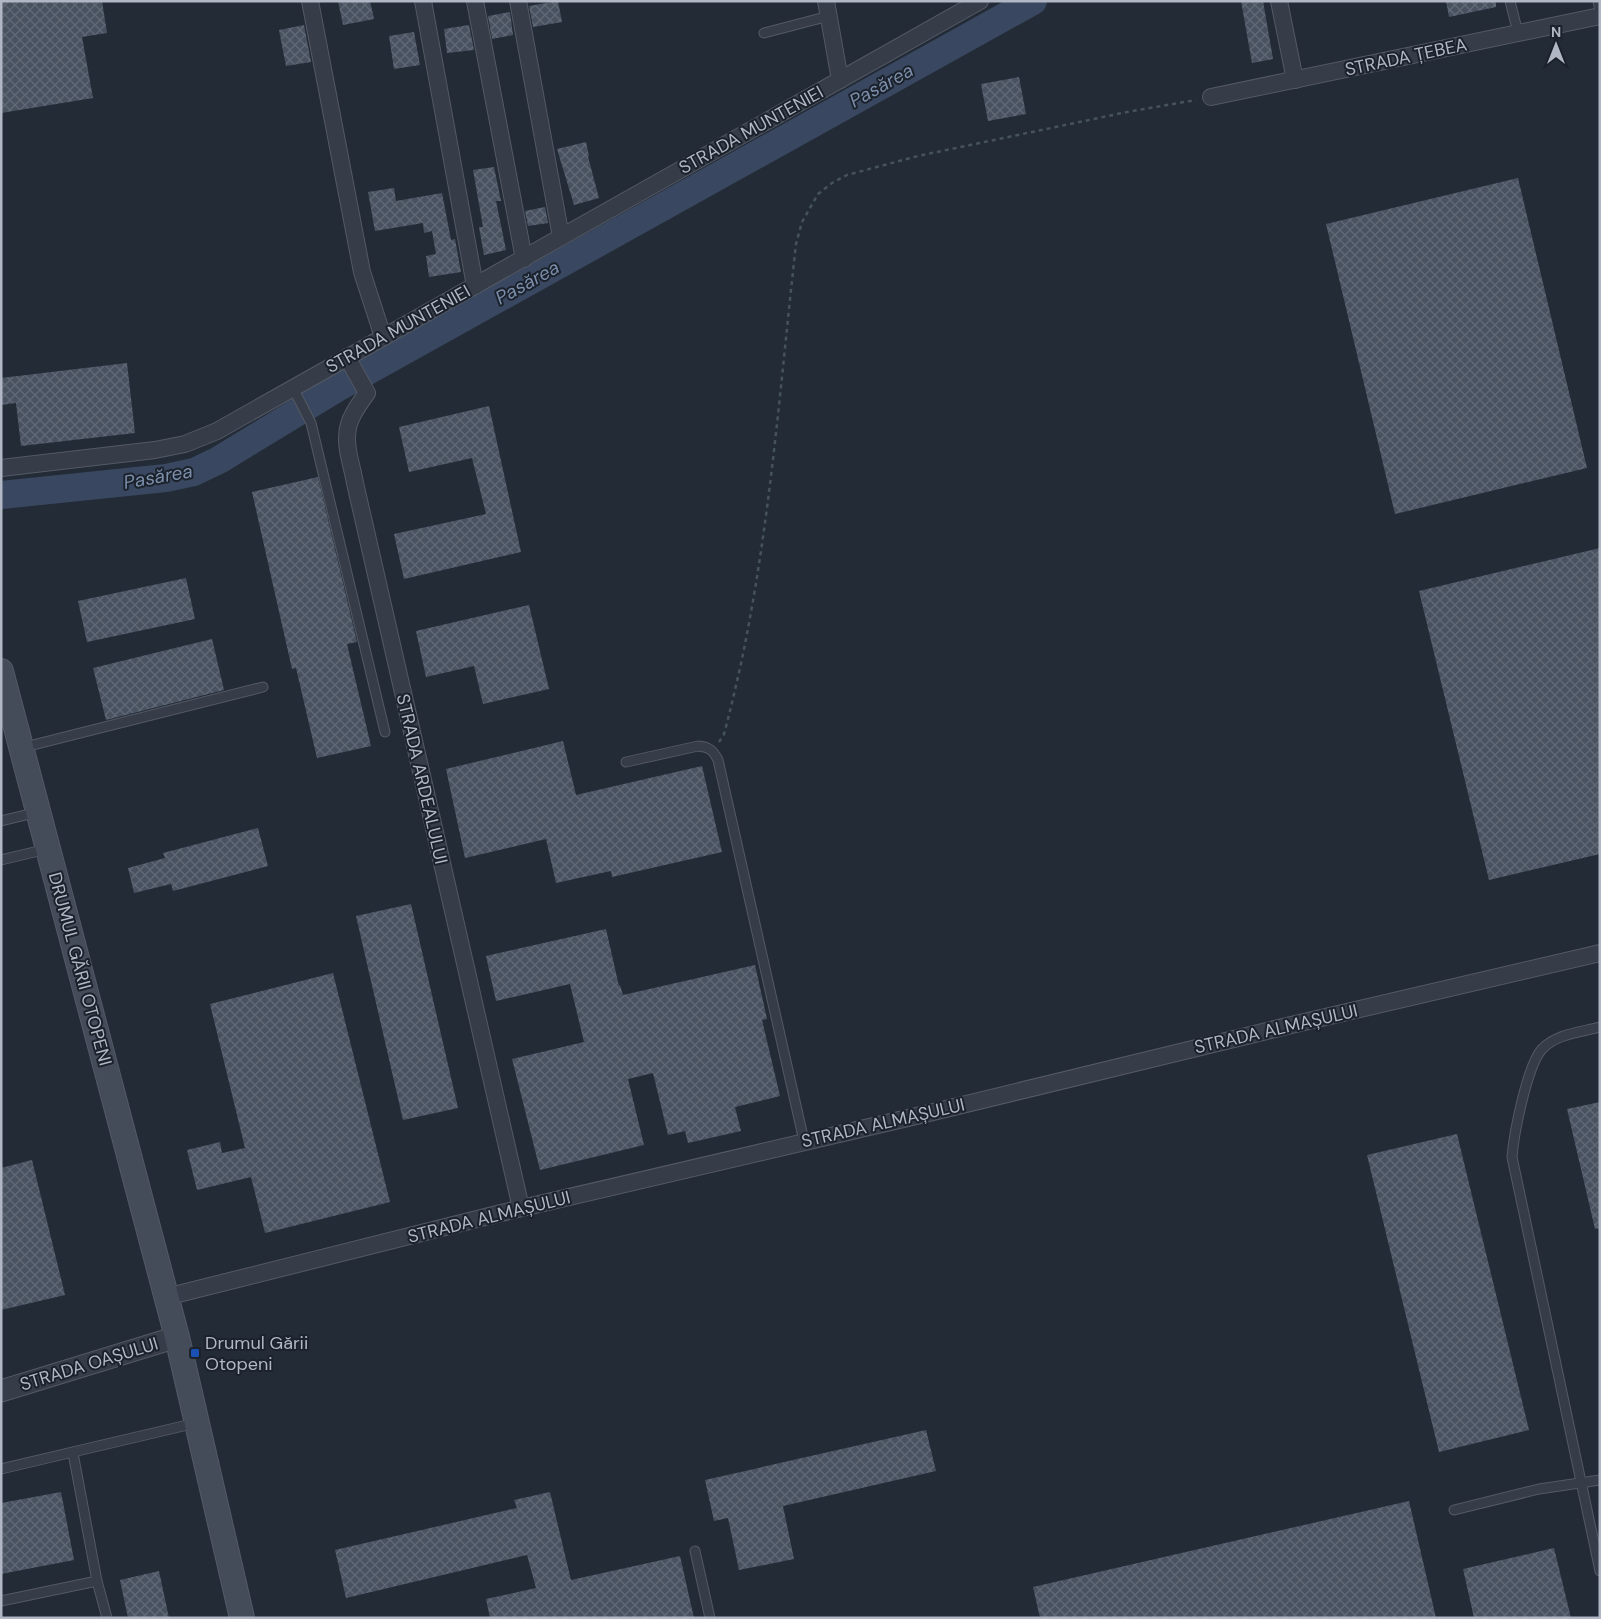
<svg xmlns="http://www.w3.org/2000/svg" width="1601" height="1619" font-family="'DM Sans',sans-serif">
<style>
.lines{fill:none;stroke-linecap:round;stroke-linejoin:round}
.river{stroke:#394860;stroke-width:28}
.building{fill:url(#building-cross-hatch)}
.service-casing{stroke:#545a65;stroke-width:11}
.minor-casing{stroke:#545a65;stroke-width:18}
.tertiary-casing{stroke:#545a65;stroke-width:23}
.secondary-casing{stroke:#545a65;stroke-width:26}
.path{stroke:#445458;stroke-width:2.5;stroke-dasharray:4 4;stroke-linecap:butt}
.service{stroke:#363d48;stroke-width:9}
.minor{stroke:#363d48;stroke-width:16}
.tertiary{stroke:#363d48;stroke-width:21}
.secondary{stroke:#444c5a;stroke-width:24}
.transit-dot{fill:#1a4fb4;stroke:#1b222c;stroke-width:2}
.labels{text-anchor:middle;stroke-width:4;stroke-linejoin:round;paint-order:stroke}
.street-label{font-size:18px;fill:#b1b7c4;stroke:#1b222c}
.poi-label{font-size:18px;fill:#b1b7c4;stroke:#1b222c;text-anchor:start}
.water-label{font-size:19px;font-style:italic;fill:#7b8eaa;stroke:#1b222c}
</style>
<defs>
<pattern id="building-cross-hatch" width="8" height="8" patternUnits="userSpaceOnUse" patternTransform="scale(1.25)"><rect width="8" height="8" fill="#495261"/><path d="M0 0l8 8M0 8l8-8" fill="none" stroke="#616976"/></pattern>
</defs>
<rect width="100%" height="100%" fill="#232b37"/>
<g class="lines">
<!-- river -->
<polyline class="river" points="1,495 166,478 194,472 219,460 337,388 1033,1"/>
</g>
<!-- building -->
<g class="building">
<polygon points="1,1 102,1 107,33 82,37 93,98 1,113"/>
<polygon points="338,1 370,1 374,19 343,25"/>
<polygon points="558,1 562,22 533,27 529,6"/>
<polygon points="1241,1 1263,1 1273,59 1252,63"/>
<polygon points="1446,1 1496,1 1496,7 1449,17"/>
<polygon points="510,12 513,35 492,39 488,16"/>
<polygon points="304,25 311,62 286,66 279,30"/>
<polygon points="469,25 474,50 447,53 444,29"/>
<polygon points="414,32 420,65 394,69 389,36"/>
<polygon points="1019,77 1026,114 988,121 981,84"/>
<polygon points="586,142 589,156 588,157 599,198 574,205 557,149"/>
<polygon points="494,167 501,201 496,201 506,250 484,255 479,227 483,227 473,170"/>
<polygon points="1518,178 1587,468 1395,514 1326,224"/>
<polygon points="394,188 396,201 442,193 451,240 455,239 461,272 429,277 426,256 436,254 432,231 424,233 423,223 375,231 368,192"/>
<polygon points="545,207 548,223 528,226 525,211"/>
<polygon points="127,363 135,433 21,446 16,403 1,405 1,378"/>
<polygon points="489,406 521,552 404,579 394,534 486,514 472,458 409,472 399,427"/>
<polygon points="318,477 357,642 347,644 371,746 317,758 296,668 292,669 252,492"/>
<polygon points="1600,548 1600,854 1489,880 1419,591"/>
<polygon points="186,578 195,619 87,642 78,601"/>
<polygon points="529,605 549,689 483,704 474,666 426,677 416,631"/>
<polygon points="212,639 224,690 106,720 93,668"/>
<polygon points="563,741 576,795 702,766 722,852 612,877 611,871 556,883 546,839 465,858 446,769"/>
<polygon points="258,828 268,866 173,891 171,884 134,893 128,868 165,858 163,853"/>
<polygon points="411,904 458,1108 403,1120 356,916"/>
<polygon points="606,929 619,986 620,985 623,995 755,965 767,1019 762,1020 780,1096 735,1107 741,1131 688,1143 685,1131 668,1135 653,1073 628,1079 644,1145 540,1170 512,1059 584,1042 570,984 496,1001 486,956"/>
<polygon points="333,973 390,1202 265,1233 251,1177 197,1190 187,1150 220,1142 222,1153 245,1148 210,1004"/>
<polygon points="1600,1102 1600,1228 1595,1229 1567,1109"/>
<polygon points="1457,1134 1529,1430 1439,1452 1367,1155"/>
<polygon points="32,1160 65,1295 1,1310 1,1168"/>
<polygon points="926,1430 936,1471 783,1506 794,1559 739,1570 728,1518 714,1521 705,1480"/>
<polygon points="61,1492 74,1560 1,1574 1,1503"/>
<polygon points="550,1492 571,1580 680,1556 694,1618 490,1618 486,1599 536,1588 527,1555 346,1598 335,1550 517,1508 514,1500"/>
<polygon points="1409,1501 1436,1618 1040,1618 1033,1587"/>
<polygon points="1554,1548 1571,1618 1474,1618 1463,1569"/>
<polygon points="159,1571 169,1618 128,1618 120,1580"/>
</g>
<g class="lines">
<!-- service casing -->
<g class="service-casing">
<g id="service">
<polyline points="1510,1 1518,33"/>
<polyline points="1598,1 1600,11"/>
<polyline points="764,33 829,16"/>
<polyline points="293,388 311,423 385,732"/>
<polyline points="21,748 263,687"/>
<path d="M626,762l72,-16c11,1 15,4 20,14l86,381"/>
<polyline points="1,821 38,812"/>
<polyline points="1,860 47,849"/>
<path d="M1600,1027c-19,5 -44,7 -58,22 -15,17 -28,84 -30,108l88,414"/>
<polyline points="1,1469 196,1423"/>
<polyline points="1454,1510 1539,1489 1600,1480"/>
<polyline points="695,1551 710,1618"/>
<polyline points="97,1581 107,1618"/>
<polyline points="1,1601 97,1581 73,1453"/>
</g>
</g>
<!-- minor casing -->
<g class="minor-casing">
<g id="minor">
<polyline points="310,1 362,272 383,337"/>
<polyline points="423,1 475,286"/>
<polyline points="475,1 524,259"/>
<polyline points="518,1 561,237"/>
<polyline points="826,1 840,80"/>
<polyline points="1279,1 1295,80"/>
<polyline points="1211,97 1600,16"/>
<path d="M347,357l20,36c-7,10 -15,20 -18,31 -6,19 3,41 6,59l166,725"/>
<polyline points="1,468 155,450 185,444 217,431 980,1"/>
<polyline points="166,1297 501,1213 925,1114 1287,1026 1600,953"/>
</g>
</g>
<!-- tertiary casing -->
<g class="tertiary-casing">
<polyline id="tertiary" points="1,1391 177,1337"/>
</g>
<!-- secondary casing -->
<g class="secondary-casing">
<polyline id="secondary" points="1,671 177,1337 242,1618"/>
</g>
<!-- path -->
<path class="path" d="M719,742l5,-8c6,-22 11,-44 16,-66 30,-139 40,-282 56,-424l6,-22 16,-28 14,-11 15,-8 71,-19 209,-44 69,-12"/>
<!-- service -->
<use href="#service" class="service"/>
<!-- minor -->
<use href="#minor" class="minor"/>
<!-- tertiary -->
<use href="#tertiary" class="tertiary"/>
<!-- secondary -->
<use href="#secondary" class="secondary"/>
</g>
<!-- markers -->
<rect class="transit-dot" x="190" y="1348" width="10" height="10" rx="2.5"/>
<g class="labels">
<!-- street labels -->
<g class="street-label">
<text transform="translate(1406 57) rotate(-12)" y="6">STRADA ȚEBEA</text>
<text transform="translate(751 130) rotate(-29)" y="6">STRADA MUNTENIEI</text>
<text transform="translate(398 329) rotate(-29)" y="6">STRADA MUNTENIEI</text>
<text transform="translate(422 779) rotate(77)" y="6">STRADA ARDEALULUI</text>
<text transform="translate(80 969) rotate(75)" y="6">DRUMUL GĂRII OTOPENI</text>
<text transform="translate(1276 1029) rotate(-13)" y="6">STRADA ALMAȘULUI</text>
<text transform="translate(883 1123) rotate(-13)" y="6">STRADA ALMAȘULUI</text>
<text transform="translate(489 1217) rotate(-14)" y="6">STRADA ALMAȘULUI</text>
<text transform="translate(89 1364) rotate(-17)" y="6">STRADA OAȘULUI</text>
</g>
<!-- poi labels -->
<g class="poi-label">
<text x="205" y="1349">Drumul Gării<tspan x="205" dy="21">Otopeni</tspan></text>
</g>
<!-- water labels -->
<g class="water-label">
<text transform="translate(881 85) rotate(-29)" y="7">Pasărea</text>
<text transform="translate(527 282) rotate(-29)" y="7">Pasărea</text>
<text transform="translate(158 476) rotate(-10)" y="7">Pasărea</text>
</g>
</g>
<!-- border -->
<rect width="1601" height="1619" fill="none" stroke="#b1b7c4" stroke-width="5"/>
<!-- north arrow -->
<g transform="translate(1556 45)" stroke="#1b222c" stroke-width="4" paint-order="stroke">
<path d="M0-4L9 19L0 12L-9 19Z" fill="#b1b7c4"/>
<text y="-8" font-size="14" font-weight="bold" text-anchor="middle" fill="#b1b7c4">N</text>
</g>
</svg>
